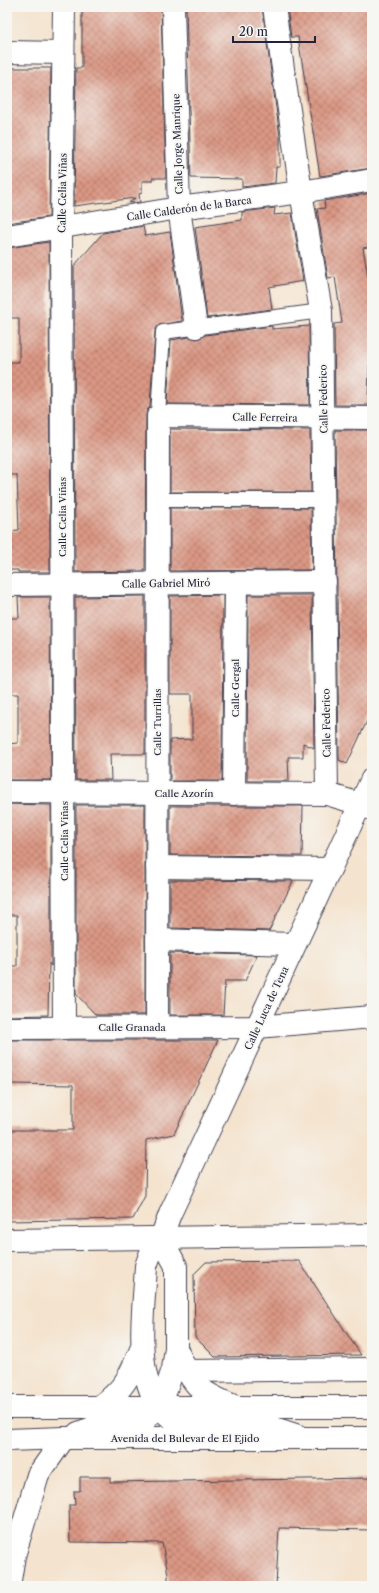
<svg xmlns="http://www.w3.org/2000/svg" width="379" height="1593" font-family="'Libre Caslon Text',serif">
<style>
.building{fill:url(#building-cross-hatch)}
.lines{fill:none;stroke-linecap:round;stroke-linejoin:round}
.service-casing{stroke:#423f51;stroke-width:16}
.minor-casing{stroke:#423f51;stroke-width:24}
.tertiary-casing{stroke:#423f51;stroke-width:24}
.primary-casing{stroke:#423f51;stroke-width:24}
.service{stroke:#fff;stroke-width:14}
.minor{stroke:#fff;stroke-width:22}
.tertiary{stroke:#fff;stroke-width:22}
.primary{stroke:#fff;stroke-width:22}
.labels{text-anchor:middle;stroke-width:3.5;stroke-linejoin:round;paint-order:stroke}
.street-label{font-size:10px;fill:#22223b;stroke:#f6f6f2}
</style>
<defs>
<pattern id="building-cross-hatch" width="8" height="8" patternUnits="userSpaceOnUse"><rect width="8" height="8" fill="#db9784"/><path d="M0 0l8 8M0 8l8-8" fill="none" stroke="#b17b6d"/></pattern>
</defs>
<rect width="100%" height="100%" fill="#f6f6f2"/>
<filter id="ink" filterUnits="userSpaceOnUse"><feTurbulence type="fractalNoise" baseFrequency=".025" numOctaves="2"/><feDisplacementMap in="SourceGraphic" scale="8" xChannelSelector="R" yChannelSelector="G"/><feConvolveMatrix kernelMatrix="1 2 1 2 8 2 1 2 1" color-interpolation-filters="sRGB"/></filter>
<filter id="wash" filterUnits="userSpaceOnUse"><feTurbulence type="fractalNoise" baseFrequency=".012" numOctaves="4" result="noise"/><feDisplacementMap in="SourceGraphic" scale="16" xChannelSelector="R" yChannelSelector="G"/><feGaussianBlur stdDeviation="0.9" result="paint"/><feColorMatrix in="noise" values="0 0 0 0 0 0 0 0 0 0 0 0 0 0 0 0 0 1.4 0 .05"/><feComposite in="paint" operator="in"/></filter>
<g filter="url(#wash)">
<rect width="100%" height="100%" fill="#f4e3ce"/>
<g id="blocks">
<!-- building -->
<g class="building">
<polygon points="82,7 161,7 166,178 152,178 152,181 142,181 142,193 139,194 140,202 129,203 135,198 74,206 76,68 82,68"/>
<polygon points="186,7 262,7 280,137 280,167 276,167 275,183 242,187 242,179 191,178"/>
<polygon points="287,7 372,7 372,168 320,176 298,37 291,37"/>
<polygon points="7,68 51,68 49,217 7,223"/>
<polygon points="372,193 372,246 363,248 370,288 372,288 372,364 369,364 368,405 335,405 334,324 342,323 335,277 328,278 317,209 325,208 324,201"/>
<polygon points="275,208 274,215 292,213 303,281 269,287 272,309 207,318 195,227 242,220 242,212"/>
<polygon points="143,226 145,236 170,232 182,321 159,325 155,331 150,407 147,410 146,416 145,571 75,572 74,266 103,233"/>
<polygon points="49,242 50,572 18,572 18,570 7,570 7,531 19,530 17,475 7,475 7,362 19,362 19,318 7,318 7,248"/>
<polygon points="272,326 272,329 309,326 310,405 167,404 171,340 189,337 197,339 205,335"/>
<polygon points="170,429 310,430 311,492 170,492"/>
<polygon points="335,430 372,430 372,710 347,764 339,760"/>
<polygon points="170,508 311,508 312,570 170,571"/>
<polygon points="223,595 222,781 170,781 170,740 192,739 192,694 170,694 170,596"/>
<polygon points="248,595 312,595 314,748 303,743 303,757 288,757 289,781 247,781"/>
<polygon points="145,596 145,754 110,754 111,780 76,780 75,597"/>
<polygon points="18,597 50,597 51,780 7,780 7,744 18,743 18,694 7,694 7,626 10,626 10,618 19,618"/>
<polygon points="7,804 51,805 51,966 49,963 48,1015 7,1016 7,966 17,966 17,915 7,915"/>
<polygon points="76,805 145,805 145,1015 96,1015 76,994"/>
<polygon points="170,806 303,806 302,856 170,855"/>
<polygon points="170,880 293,881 269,931 170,928"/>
<polygon points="170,953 257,955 245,981 225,981 223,1015 170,1015"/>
<polygon points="7,1040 218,1040 174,1134 146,1140 145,1196 133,1219 7,1221 7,1130 73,1130 73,1085 12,1084 12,1057 7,1057"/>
<polygon points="299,1261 361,1355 215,1357 195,1337 194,1274 206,1262"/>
<polygon points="80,1477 110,1477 110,1482 372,1478 372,1530 279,1528 276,1586 168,1586 168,1574 162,1543 70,1542 69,1505 75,1505 74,1491 80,1491"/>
</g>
</g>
</g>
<g filter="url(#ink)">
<use href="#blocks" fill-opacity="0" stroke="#423f51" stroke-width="1"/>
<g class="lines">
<!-- service casing -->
<g class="service-casing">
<g id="service">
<polyline points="158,416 163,332 321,311"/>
<polyline points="158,500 324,500"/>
</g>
</g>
<!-- minor casing -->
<g class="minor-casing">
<g id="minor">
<polyline points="64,7 61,228 64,1028"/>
<polyline points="173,7 179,208 196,327"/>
<polyline points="274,7 301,192 321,311 327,794"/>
<polyline points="7,52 63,53"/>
<polyline points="7,236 179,208 301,192 372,180"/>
<polyline points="7,585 325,582"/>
<polyline points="7,792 327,794 360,804 372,809"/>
<polyline points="234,794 236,583"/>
<polyline points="157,867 330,869"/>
<polyline points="157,940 295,944"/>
<polyline points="157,1027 158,416 372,418"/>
<polyline points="7,1028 257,1027 372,1017"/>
<polyline points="7,1240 372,1235"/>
<polyline points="186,1371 372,1369"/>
<polyline points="9,1586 14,1556 38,1475 64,1438"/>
</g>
</g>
<!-- tertiary casing -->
<g class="tertiary-casing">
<g id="tertiary">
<path d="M176,1348c16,36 20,43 58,58"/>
<path d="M100,1406c26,-18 30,-31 42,-59"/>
<polyline points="78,1433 92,1428 132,1424 147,1418 158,1406 166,1390 173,1369 176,1348 176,1266 161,1238"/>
<path d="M298,1436c-9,-3 -19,-7 -29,-9 -6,-2 -12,-1 -18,-1 -18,0 -37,2 -55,0 -71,-8 -52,-111 -50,-160l4,-11 11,-17 9,-24 202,-435"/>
</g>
</g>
<!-- primary casing -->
<g class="primary-casing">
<g id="primary">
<polyline points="7,1407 372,1407"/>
<polyline points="7,1440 64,1438 372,1438"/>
</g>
</g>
<!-- service -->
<use href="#service" class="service"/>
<!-- minor -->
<use href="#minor" class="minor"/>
<!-- tertiary -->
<use href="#tertiary" class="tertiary"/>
<!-- primary -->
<use href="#primary" class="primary"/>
</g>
</g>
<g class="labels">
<!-- street labels -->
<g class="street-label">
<text transform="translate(177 144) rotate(-92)" y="4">Calle Jorge Manrique</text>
<text transform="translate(62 193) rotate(-89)" y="4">Calle Celia Viñas</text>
<text transform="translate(189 208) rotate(-8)" y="4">Calle Calderón de la Barca</text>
<text transform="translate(323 399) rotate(-91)" y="4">Calle Federico</text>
<text transform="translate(265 417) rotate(1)" y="4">Calle Ferreira</text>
<text transform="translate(62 517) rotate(-90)" y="4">Calle Celia Viñas</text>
<text transform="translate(166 583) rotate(-1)" y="4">Calle Gabriel Miró</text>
<text transform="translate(235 688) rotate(-90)" y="4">Calle Gergal</text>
<text transform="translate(157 722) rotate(-90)" y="4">Calle Turrillas</text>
<text transform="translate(326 723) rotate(-91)" y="4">Calle Federico</text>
<text x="184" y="797">Calle Azorín</text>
<text transform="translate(64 841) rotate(-90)" y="4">Calle Celia Viñas</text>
<text transform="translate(266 1008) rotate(-65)" y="4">Calle Luca de Tena</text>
<text x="132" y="1031">Calle Granada</text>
<text x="185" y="1442">Avenida del Bulevar de El Ejido</text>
</g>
</g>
<!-- margin -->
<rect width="379" height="1593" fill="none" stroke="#f6f6f2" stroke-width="24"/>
<!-- scale -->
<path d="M233 36v6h82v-6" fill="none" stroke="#22223b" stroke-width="2"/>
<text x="239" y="36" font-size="12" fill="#22223b" stroke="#f6f6f2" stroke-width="3" paint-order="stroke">20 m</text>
</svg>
